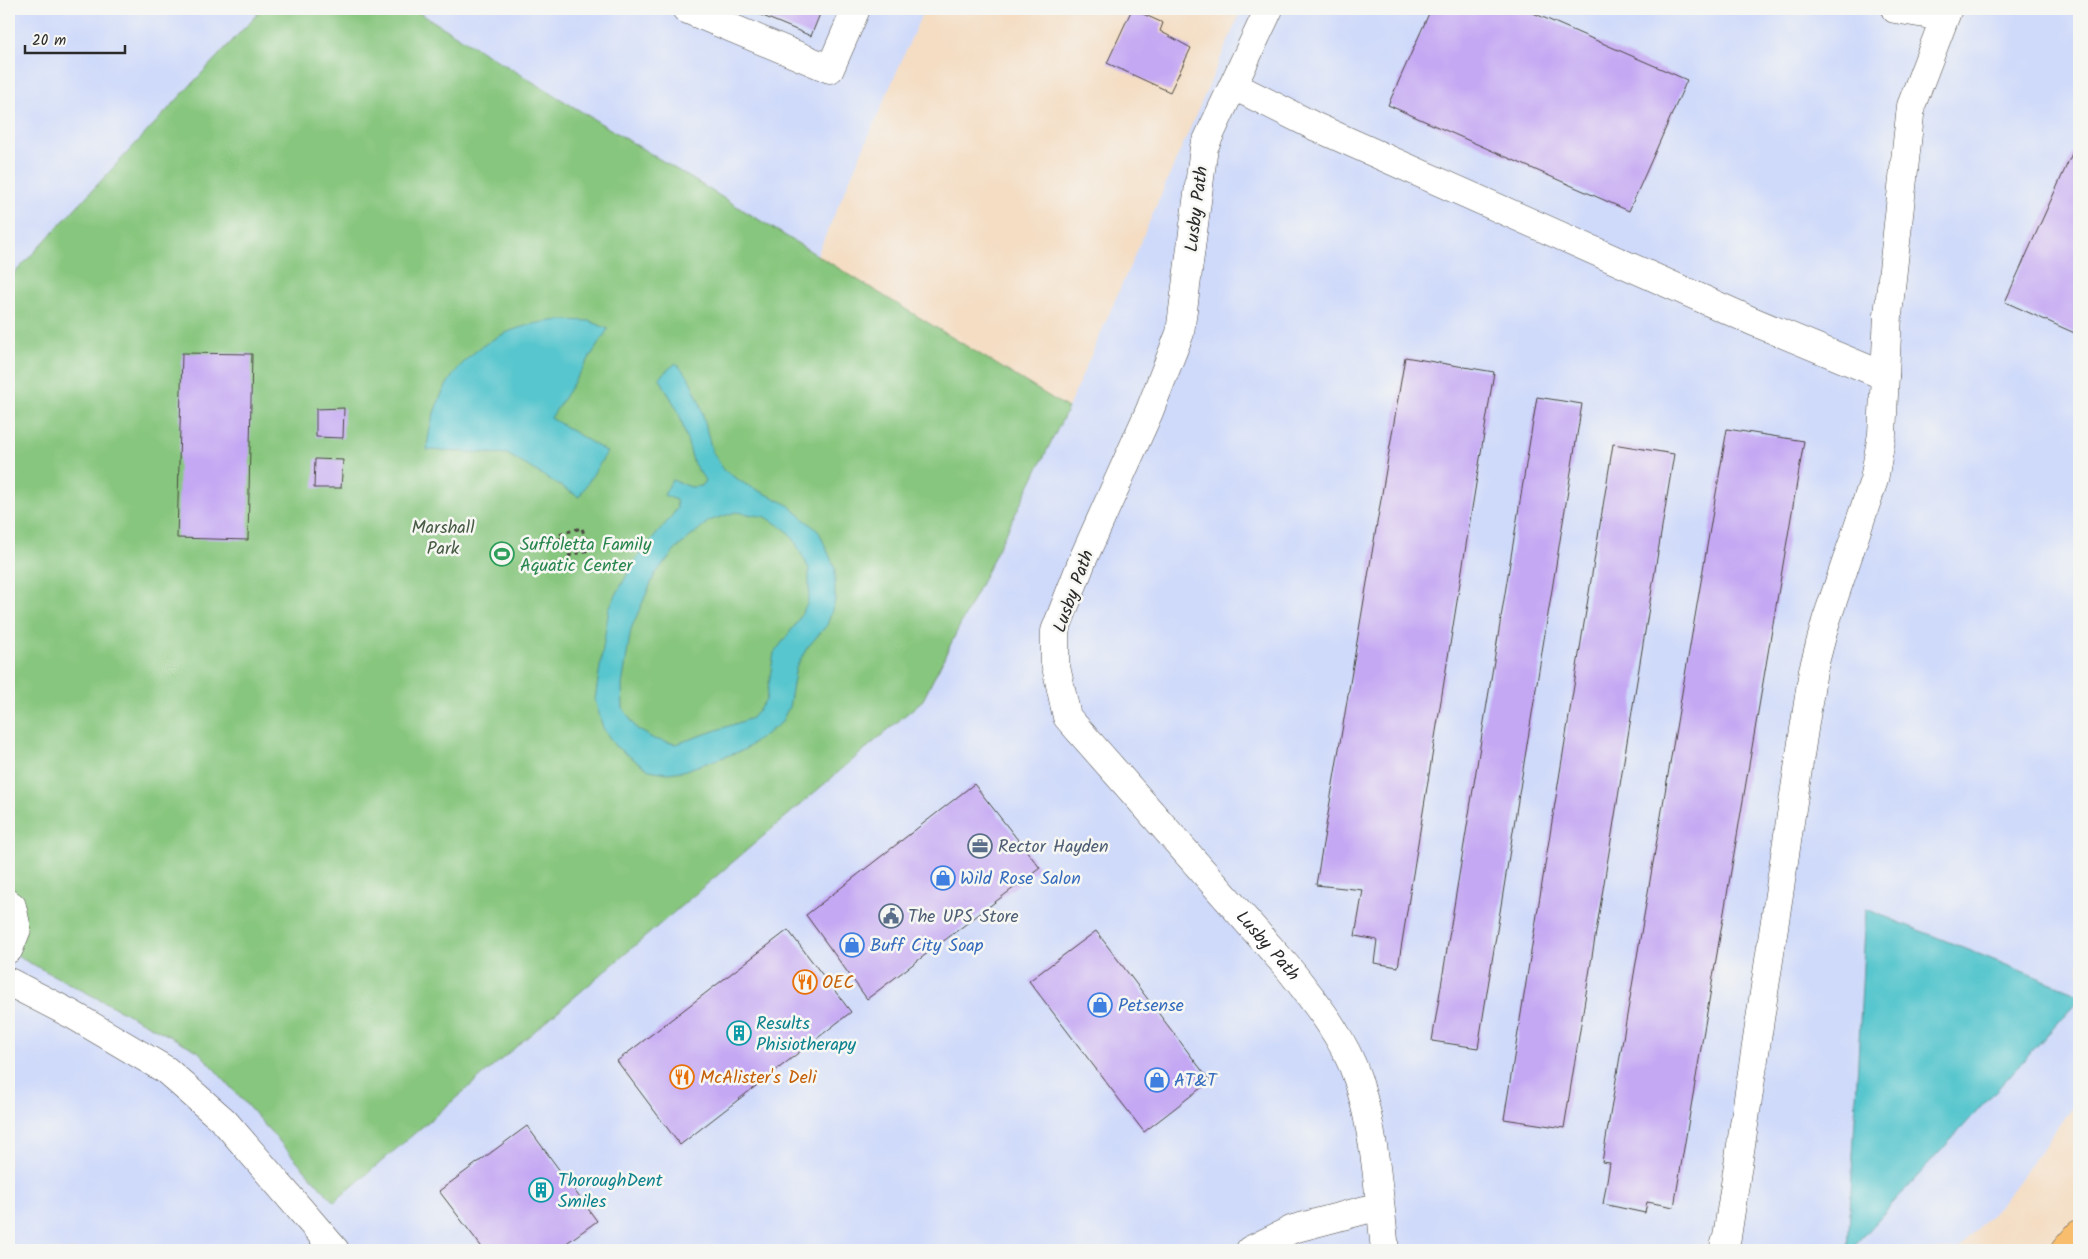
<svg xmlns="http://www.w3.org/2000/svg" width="2088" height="1259" font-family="Kalam,sans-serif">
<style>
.built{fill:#cfdafa}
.green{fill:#87c67e;stroke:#597854}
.water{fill:#58c6ce;stroke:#42787c;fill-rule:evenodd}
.building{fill:#c5a8f3}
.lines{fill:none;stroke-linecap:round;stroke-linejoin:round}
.minor-casing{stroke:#494642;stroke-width:29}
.highway-casing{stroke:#494642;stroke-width:29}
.path{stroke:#494642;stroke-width:3;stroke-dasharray:4 4;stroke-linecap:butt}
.minor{stroke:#fff;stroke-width:28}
.highway{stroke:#f9be6d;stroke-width:28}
.labels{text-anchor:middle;stroke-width:5;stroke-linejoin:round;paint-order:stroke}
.street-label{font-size:18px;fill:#2b2b2b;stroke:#f6f6f2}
.park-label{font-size:18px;fill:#475a44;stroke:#f6f6f2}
.leisure-label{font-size:18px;fill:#27864d;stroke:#f6f6f2;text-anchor:start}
.service-label{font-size:18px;fill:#4e5e75;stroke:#f6f6f2;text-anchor:start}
.shop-label{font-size:18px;fill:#366cbe;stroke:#f6f6f2;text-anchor:start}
.food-label{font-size:18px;fill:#c56008;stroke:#f6f6f2;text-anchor:start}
.culture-label{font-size:18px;fill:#0d838f;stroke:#f6f6f2;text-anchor:start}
</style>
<rect width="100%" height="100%" fill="#f6f6f2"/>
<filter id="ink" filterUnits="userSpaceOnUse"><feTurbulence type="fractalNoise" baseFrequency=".02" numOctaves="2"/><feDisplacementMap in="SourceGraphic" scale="10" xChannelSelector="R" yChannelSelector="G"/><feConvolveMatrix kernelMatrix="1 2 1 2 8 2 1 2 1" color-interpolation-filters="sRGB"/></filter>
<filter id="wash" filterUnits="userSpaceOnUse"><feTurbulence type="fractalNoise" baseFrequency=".0096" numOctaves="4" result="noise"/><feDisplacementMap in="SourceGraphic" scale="20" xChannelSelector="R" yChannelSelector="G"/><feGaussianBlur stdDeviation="1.12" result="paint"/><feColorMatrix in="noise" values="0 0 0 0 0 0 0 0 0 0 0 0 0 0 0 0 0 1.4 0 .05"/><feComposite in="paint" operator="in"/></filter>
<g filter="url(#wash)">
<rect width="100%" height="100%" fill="#f4ddc3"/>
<!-- built -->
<g class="built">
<polygon points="9,9 262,9 9,279"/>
<polygon points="413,9 924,9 817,255"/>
<polygon points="1242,9 2079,9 2079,1099 2002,1203 1957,1250 9,1250 9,952 198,1051 334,1202 923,700 1068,408"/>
</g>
<!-- green -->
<polygon class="green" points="262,9 413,9 1068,408 923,700 334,1202 198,1051 9,952 9,279"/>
<!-- water -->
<g class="water">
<path d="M563,320l27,1 18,8 -57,89 56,34 -28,45 -72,-43 -80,-4c6,-77 59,-126 136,-130z"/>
<path d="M676,363l12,13 12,27 12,48 12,19 21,14 42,20 32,28 16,36v33l-8,24 -20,23 -11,19 -7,40 -8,16 -37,27 -61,21 -16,2 -18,-3 -34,-24 -12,-18 -8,-28 14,-92 26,-48 36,-43 6,-9 -1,-8 -12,-5 8,-15 19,7 11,-1 3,-6 -11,-16 -15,-51 -20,-36zM736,512l30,5 20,13 7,8 16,31v25l-2,10 -11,20 -22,29 -8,47 -14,18 -76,26 -22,-5 -18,-11 -13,-20 -1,-22 9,-57 24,-55 22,-26 32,-27z"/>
<polygon points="1866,909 2079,994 2079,1000 1850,1250 1848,1250"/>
</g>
<g id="blocks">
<!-- building -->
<g class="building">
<polygon points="746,9 822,9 811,36"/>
<polygon points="1132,9 1163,23 1160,31 1191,48 1170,92 1107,63"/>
<polygon points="1431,9 1524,9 1687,80 1629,211 1388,105"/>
<polygon points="2079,138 2079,335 2005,302"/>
<polygon points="182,353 252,354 248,540 177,538"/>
<polygon points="1405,357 1494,372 1398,967 1374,963 1377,940 1355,936 1363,890 1316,885"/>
<polygon points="1537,397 1582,404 1478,1048 1432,1041"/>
<polygon points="344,408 343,438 316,437 316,409"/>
<polygon points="1727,429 1804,441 1674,1207 1647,1202 1645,1213 1603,1204 1610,1163 1602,1162"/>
<polygon points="1613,444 1674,454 1564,1128 1504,1119"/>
<polygon points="315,459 343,460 341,488 314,488"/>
<polygon points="974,784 1040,868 867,999 806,915"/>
<polygon points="788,930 851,1012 680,1145 617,1061"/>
<polygon points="1096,931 1210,1081 1144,1132 1029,981"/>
<polygon points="527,1126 597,1221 557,1250 484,1250 439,1191"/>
</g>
</g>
</g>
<g filter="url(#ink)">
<use href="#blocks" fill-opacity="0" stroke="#494642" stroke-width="1"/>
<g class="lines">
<!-- minor casing -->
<g class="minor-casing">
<g id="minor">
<polyline points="686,9 830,69 856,9"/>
<path id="s1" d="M1269,9l-65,138 -24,186 -31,79 -66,147 -28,72v31l12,55 222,252c26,33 56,70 69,111 17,54 21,114 27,170"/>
<polyline points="1895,9 1943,17"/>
<polyline points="1234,86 1316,127 1752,321 1885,376"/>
<polyline points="9,904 12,906 17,929 9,949"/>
<polyline points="9,982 73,1015 166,1070 225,1122 335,1250"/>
<polyline points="1250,1250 1293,1229 1380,1206"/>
<polyline points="1723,1250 1727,1237 1813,670 1826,621 1874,480 1882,434 1888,315 1911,106 1948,9"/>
</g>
</g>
<!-- highway casing -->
<g class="highway-casing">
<polyline id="highway" points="2065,1250 2079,1234"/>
</g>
<!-- path -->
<polyline class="path" points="568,556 589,550 582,528 559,534 562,548 580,545 579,539"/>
<!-- minor -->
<use href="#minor" class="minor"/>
<!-- highway -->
<use href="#highway" class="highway"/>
</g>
</g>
<!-- icons -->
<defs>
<g id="stadium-ring" transform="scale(1.25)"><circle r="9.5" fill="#f6f6f2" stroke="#2e9e5b" stroke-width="1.5"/><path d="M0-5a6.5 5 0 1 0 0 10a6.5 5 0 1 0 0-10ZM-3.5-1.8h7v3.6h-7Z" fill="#2e9e5b"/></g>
<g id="office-ring" transform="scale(1.25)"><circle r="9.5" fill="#f6f6f2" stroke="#5c6f8a" stroke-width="1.5"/><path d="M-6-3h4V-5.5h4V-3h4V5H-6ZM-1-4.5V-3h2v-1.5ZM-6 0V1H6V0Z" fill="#5c6f8a"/></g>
<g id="shop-ring" transform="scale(1.25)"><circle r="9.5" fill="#f6f6f2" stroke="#3f7fe0" stroke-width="1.5"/><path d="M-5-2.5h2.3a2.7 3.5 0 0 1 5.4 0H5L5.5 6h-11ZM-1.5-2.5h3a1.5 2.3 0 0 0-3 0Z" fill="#3f7fe0"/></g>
<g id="civic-ring" transform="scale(1.25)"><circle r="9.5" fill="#f6f6f2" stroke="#5c6f8a" stroke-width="1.5"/><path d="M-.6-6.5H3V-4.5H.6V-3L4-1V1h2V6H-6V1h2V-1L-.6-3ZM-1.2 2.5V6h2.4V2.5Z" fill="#5c6f8a"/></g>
<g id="restaurant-ring" transform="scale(1.25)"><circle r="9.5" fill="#f6f6f2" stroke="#e8710a" stroke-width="1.5"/><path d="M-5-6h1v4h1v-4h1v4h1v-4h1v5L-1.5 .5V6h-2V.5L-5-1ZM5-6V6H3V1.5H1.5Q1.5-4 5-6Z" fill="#e8710a"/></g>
<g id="building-ring" transform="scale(1.25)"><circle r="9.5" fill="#f6f6f2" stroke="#0f9aa8" stroke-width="1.5"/><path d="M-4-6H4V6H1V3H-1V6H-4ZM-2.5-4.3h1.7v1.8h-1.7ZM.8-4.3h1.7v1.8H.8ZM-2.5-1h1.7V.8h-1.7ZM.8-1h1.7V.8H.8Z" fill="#0f9aa8"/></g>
</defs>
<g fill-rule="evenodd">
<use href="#stadium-ring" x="502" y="554"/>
<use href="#office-ring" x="980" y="846"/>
<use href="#shop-ring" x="943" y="878"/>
<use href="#civic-ring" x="891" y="916"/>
<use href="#shop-ring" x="852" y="945"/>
<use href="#restaurant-ring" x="805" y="982"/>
<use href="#shop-ring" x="1100" y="1005"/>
<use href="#building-ring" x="739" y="1033"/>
<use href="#restaurant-ring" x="682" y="1077"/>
<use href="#shop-ring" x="1157" y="1080"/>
<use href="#building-ring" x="541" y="1190"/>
</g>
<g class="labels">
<!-- street labels -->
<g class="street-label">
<text transform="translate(1196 209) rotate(-83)" y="6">Lusby Path</text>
<text transform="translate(1073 591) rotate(-70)" y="6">Lusby Path</text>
<text dy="6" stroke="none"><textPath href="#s1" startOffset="1055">Lusby Path</textPath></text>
</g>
<!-- park labels -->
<g class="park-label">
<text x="443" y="533">Marshall<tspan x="443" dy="21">Park</tspan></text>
</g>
<!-- leisure labels -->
<g class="leisure-label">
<text x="520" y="550">Suffoletta Family<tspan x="520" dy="21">Aquatic Center</tspan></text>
</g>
<!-- service labels -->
<g class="service-label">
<text x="998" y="852">Rector Hayden</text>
<text x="908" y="922">The UPS Store</text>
</g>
<!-- shop labels -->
<g class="shop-label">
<text x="960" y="884">Wild Rose Salon</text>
<text x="870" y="951">Buff City Soap</text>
<text x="1118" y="1011">Petsense</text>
<text x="1174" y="1086">AT&amp;T</text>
</g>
<!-- food labels -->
<g class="food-label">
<text x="822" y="988">OEC</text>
<text x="700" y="1083">McAlister's Deli</text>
</g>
<!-- culture labels -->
<g class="culture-label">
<text x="756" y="1029">Results<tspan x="756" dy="21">Phisiotherapy</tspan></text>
<text x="558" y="1186">ThoroughDent<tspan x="558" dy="21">Smiles</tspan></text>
</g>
</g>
<!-- margin -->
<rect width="2088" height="1259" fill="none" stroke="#f6f6f2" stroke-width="30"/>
<!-- scale -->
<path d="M25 45v8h100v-8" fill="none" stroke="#2b2b2b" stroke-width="2.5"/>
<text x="32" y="45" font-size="15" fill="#2b2b2b" stroke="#f6f6f2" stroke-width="4" paint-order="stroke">20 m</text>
</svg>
